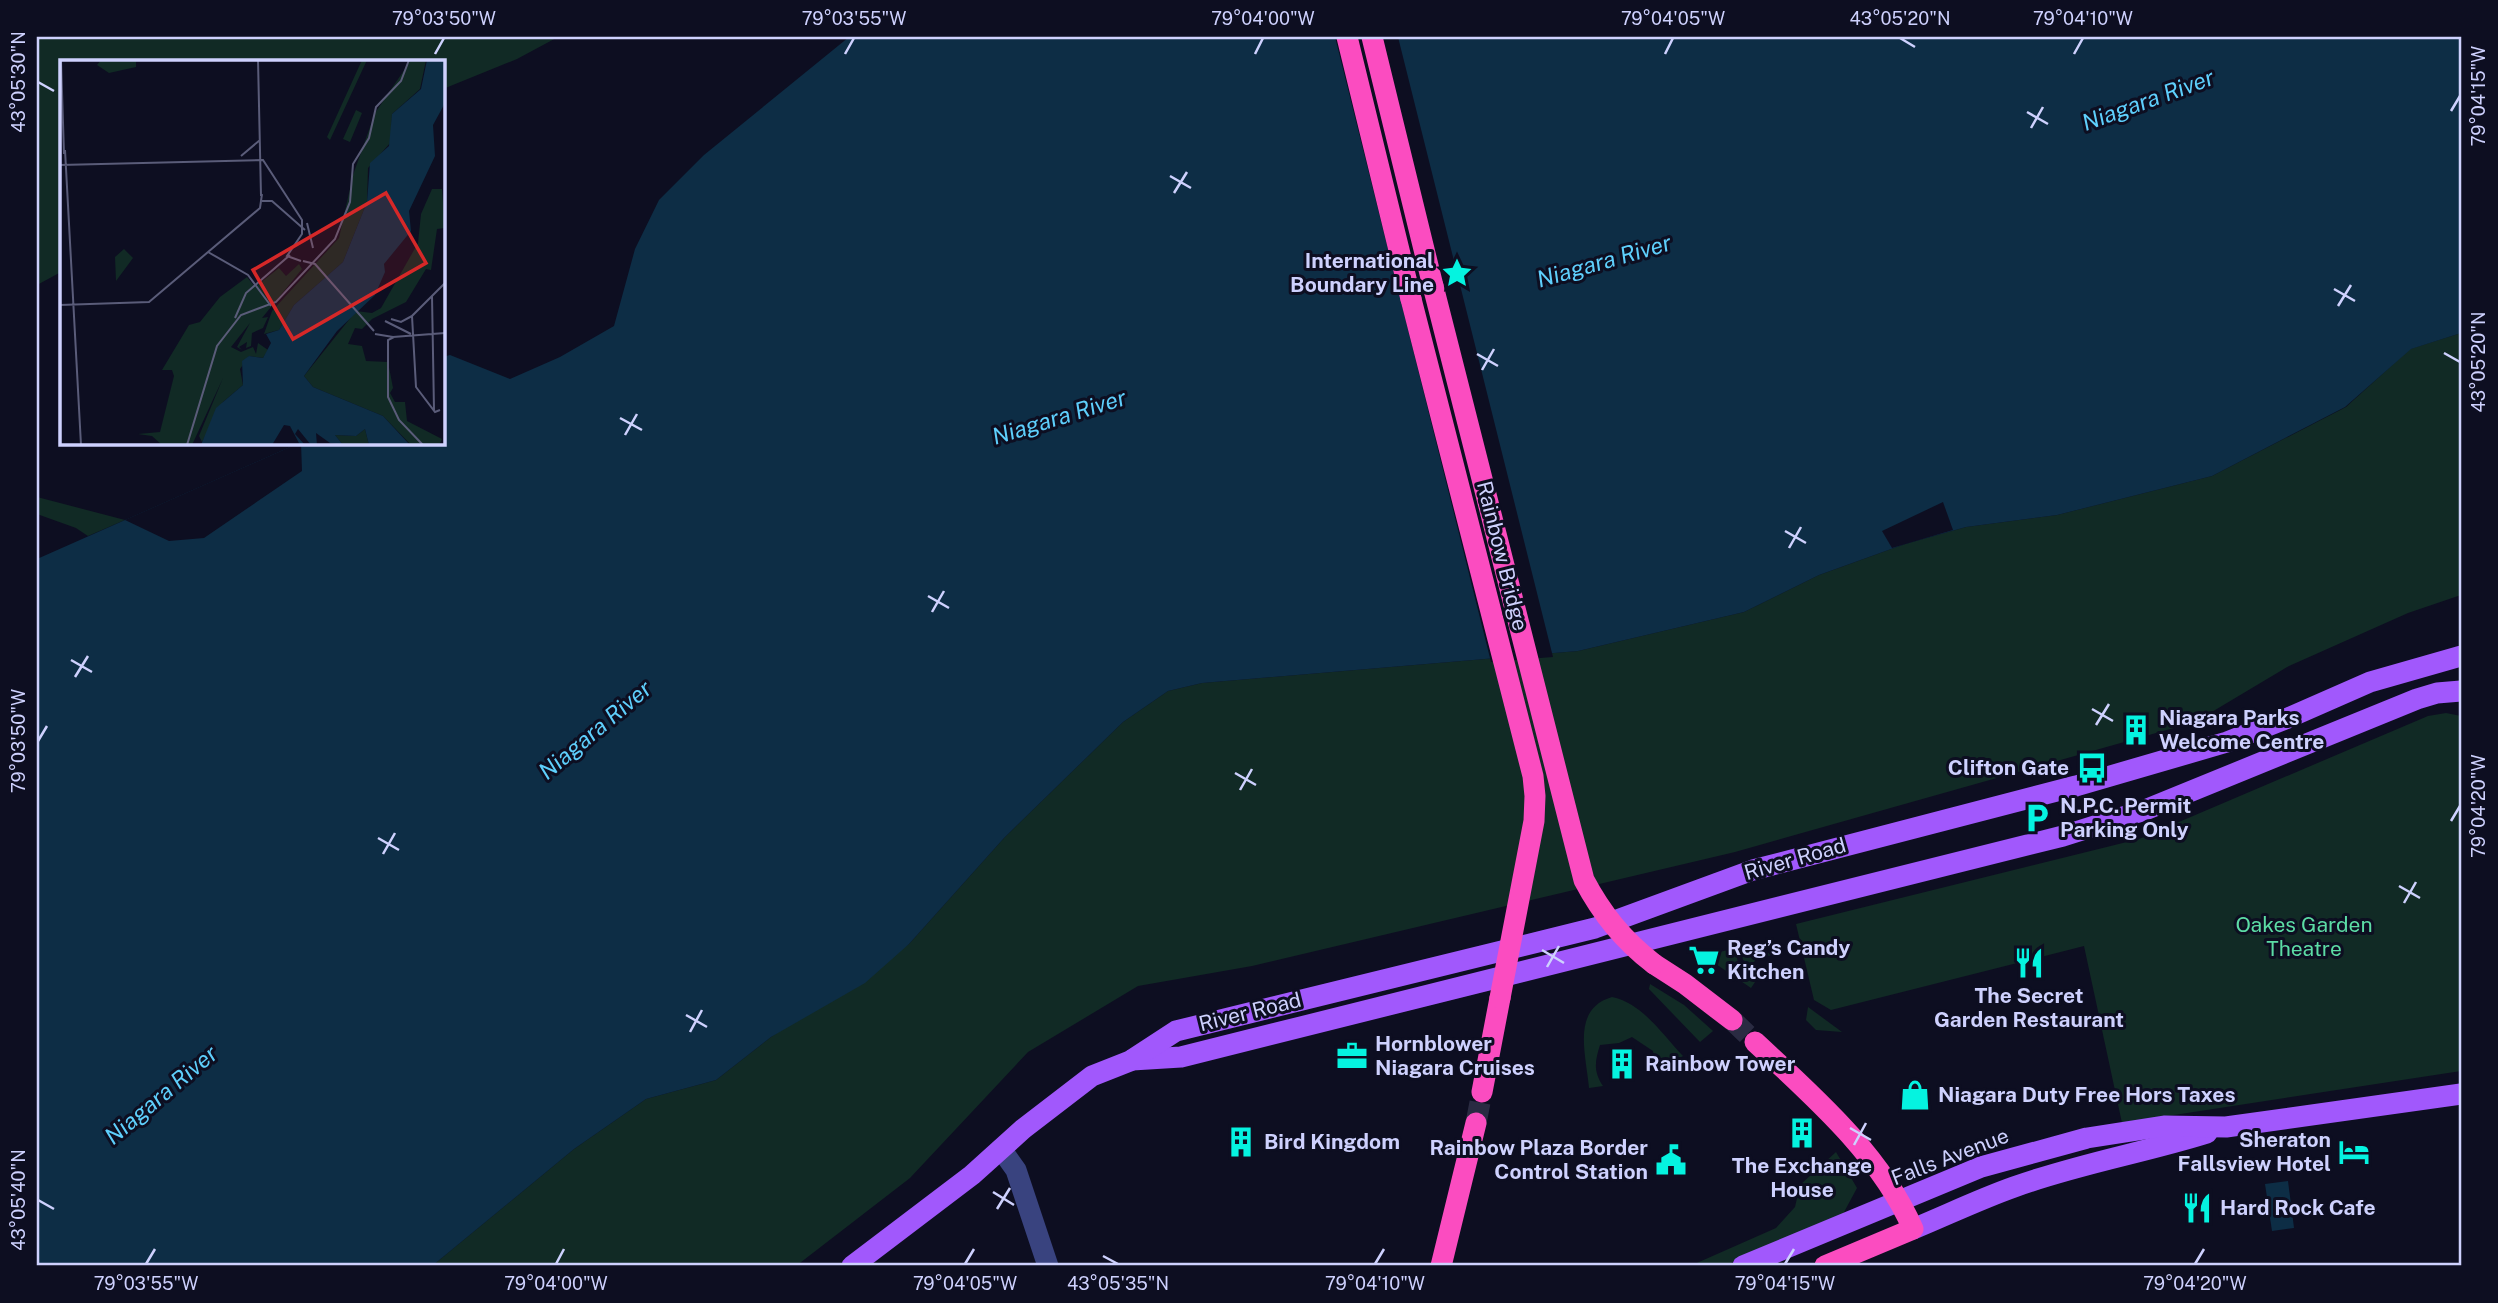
<svg xmlns="http://www.w3.org/2000/svg" width="2498" height="1303" font-family="'Public Sans',sans-serif">
<style>
.green{fill:#112a25}
.water{fill:#0d2d45}
.pier{fill:#0d0e21}
.lines{fill:none;stroke-linecap:round;stroke-linejoin:round}
.highway-tunnel{stroke:#2a2b42;stroke-width:21;stroke-dasharray:21 10;stroke-linecap:butt}
.minor{stroke:#39437f;stroke-width:21}
.major{stroke:#a158fc;stroke-width:21}
.highway{stroke:#fb4cc0;stroke-width:21}
.highway-bridge{stroke:#fb4cc0;stroke-width:21}
.ticks{fill:none;stroke:#ced1fe;stroke-width:2.5}
.labels{text-anchor:middle;stroke-width:6;stroke-linejoin:round;paint-order:stroke}
.poi-label{font-size:21px;font-weight:bold;fill:#ced1fe;stroke:#0d0e21;text-anchor:start}
.street-label{font-size:21px;fill:#ced1fe;stroke:#0d0e21}
.park-label{font-size:21px;fill:#5cdca5;stroke:#0d0e21}
.water-label{font-size:23px;font-style:italic;fill:#5ecffc;stroke:#0d0e21}
.inset-road{fill:none;stroke:#5a5c79;stroke-width:2}
.view{fill:#d62828;fill-opacity:0.15;stroke:#d62828;stroke-width:3.5}
.inset-edge{fill:none;stroke:#ced1fe;stroke-width:3.5}
.neatline{fill:none;stroke:#ced1fe;stroke-width:2.5}
.ticks-label{font-size:18px;text-anchor:middle;fill:#ced1fe}
</style>
<rect width="100%" height="100%" fill="#0d0e21"/>
<!-- green -->
<g class="green">
<polygon points="37,37 558,37 517,59 443,89 443,61 61,61 61,272 37,285"/>
<polygon points="2461,333 2461,595 2408,613 2289,666 2195,722 1735,852 1252,966 1138,986 1028,1052 910,1178 796,1266 432,1266 574,1149 646,1099 716,1080 771,1037 909,944 1004,838 1123,722 1168,691 1202,683 1578,651 1744,612 1819,575 1905,544 1966,527 2057,515 2212,476 2346,407 2410,349"/>
<polygon points="37,497 125,520 88,536 76,528 37,514"/>
<polygon points="2446,713 2461,716 2461,1071 2122,1123 2084,946 1831,1010 1814,1000 1796,924 2139,839 2428,716"/>
<polygon points="1759,947 1772,955 1756,959 1752,965 1743,960 1741,951"/>
<polygon points="1732,949 1736,952 1740,974 1755,982 1751,988 1713,962 1696,960 1695,958"/>
<polygon points="1650,984 1684,1005 1713,1031 1700,1042 1649,989"/>
<path d="M1612,997c30,6 50,37 71,59l-27,15 -3,-20 -21,-14 -13,6 -19,2c-5,16 -7,26 3,41l-14,2c-3,-34 -18,-79 23,-91z"/>
<polygon points="1808,1007 1842,1032 1816,1030 1806,1020"/>
<polygon points="1836,1152 1857,1188 1843,1214 1816,1228 1723,1266 1690,1266 1776,1228 1795,1207 1800,1185"/>
</g>
<!-- water -->
<g class="water">
<polygon points="849,37 2461,37 2461,333 2411,349 2345,407 2212,476 2057,515 1966,527 1905,544 1819,575 1744,612 1578,651 1202,683 1168,691 1123,722 1004,838 909,944 865,983 771,1037 716,1080 646,1099 574,1149 432,1266 37,1266 37,559 299,443 443,443 443,357 450,355 510,379 560,357 614,326 635,249 659,200 704,155"/>
<polygon points="2288,1181 2294,1228 2272,1231 2265,1184"/>
</g>
<!-- pier -->
<g class="pier">
<polygon points="1335,37 1398,37 1553,657 1491,662"/>
<polygon points="299,443 301,443 302,471 204,538 169,541 125,520"/>
<polygon points="1943,502 1953,530 1892,548 1882,531"/>
</g>
<g class="lines">
<!-- highway-tunnel -->
<g class="highway-tunnel">
<polyline points="1732,1020 1755,1042"/>
<polyline points="1476,1123 1482,1092"/>
</g>
<!-- minor -->
<polyline class="minor" points="1001,1149 1016,1170 1048,1266"/>
<!-- major -->
<g class="major">
<polyline points="1132,1060 1181,1057 2063,836 2145,810 2417,699 2437,693 2461,691"/>
<path d="M1913,1229c34,-14 67,-30 101,-42 63,-23 129,-34 193,-54"/>
<polyline points="852,1266 972,1175 1023,1129 1092,1076 1130,1061 1176,1031 1595,928 1753,870 2076,786 2227,742 2288,718 2370,682 2461,656"/>
<polyline points="1743,1266 1981,1167 2087,1138 2164,1126 2226,1127 2461,1094"/>
</g>
<!-- highway -->
<g class="highway">
<polyline points="1347,37 1411,299"/>
<polyline points="1372,37 1433,286"/>
<polyline points="1654,964 1685,984 1732,1020"/>
<path d="M1755,1042c58,54 126,113 158,187l-88,37"/>
<polyline points="1482,1092 1500,998"/>
<polyline points="1441,1266 1476,1123"/>
</g>
<!-- highway-bridge -->
<g class="highway-bridge">
<path d="M1433,286l151,594c18,34 39,60 70,84"/>
<polyline points="1411,299 1533,776 1535,796 1534,821 1500,998"/>
</g>
</g>
<!-- ticks -->
<path class="ticks" d="M1900,38l15,9M435,54l9,-16M845,54l9,-16M1255,54l8,-16M1665,54l8,-16M2074,54l9,-16M38,82l16,9M2451,111l9,-15M2027,112l21,12M2031,128l12,-21M1170,176l21,12M1174,193l13,-21M2334,289l21,12M2338,306l13,-21M2444,353l16,9M1477,354l21,12M1482,370l12,-21M620,418l22,12M625,435l12,-21M1785,531l21,12M1789,548l12,-21M928,596l21,12M932,612l12,-21M71,660l21,12M75,677l13,-21M2092,709l21,12M2096,725l13,-21M38,741l9,-15M1235,773l21,12M1240,790l12,-21M2451,821l9,-15M378,838l21,12M383,854l12,-21M2399,886l21,12M2404,903l12,-21M1542,950l22,13M1547,967l12,-21M686,1015l21,12M690,1032l12,-22M1850,1128l21,12M1854,1145l12,-22M993,1192l21,13M38,1200l16,9M997,1209l13,-21M1103,1256l15,8M146,1264l9,-15M556,1264l8,-15M965,1264l9,-15M1375,1264l9,-15M1785,1264l9,-15M2195,1264l9,-15"/>
<!-- icons -->
<defs>
<g id="sight-bare" transform="scale(2.415)"><path d="M0-6L1.8-2.2L6-1.7L2.9 1.2L3.7 5.4L0 3.3L-3.7 5.4L-2.9 1.2L-6-1.7L-1.8-2.2Z" fill="#05f3e0" stroke="#0d0e21" stroke-width="2.5" paint-order="stroke"/></g>
<g id="building-bare" transform="scale(2.415)"><path d="M-4-6H4V6H1V3H-1V6H-4ZM-2.5-4.3h1.7v1.8h-1.7ZM.8-4.3h1.7v1.8H.8ZM-2.5-1h1.7V.8h-1.7ZM.8-1h1.7V.8H.8Z" fill="#05f3e0" stroke="#0d0e21" stroke-width="2.5" paint-order="stroke"/></g>
<g id="bus-bare" transform="scale(2.415)"><path d="M-5-6H5V4H4V6H2V4H-2V6H-4V4H-5ZM-3.5-4V0h7V-4ZM-3.5 1.2v1.5H-2V1.2ZM2 1.2v1.5H3.5V1.2Z" fill="#05f3e0" stroke="#0d0e21" stroke-width="2.5" paint-order="stroke"/></g>
<g id="parking-bare" transform="scale(2.415)"><path d="M-3.5-5.5H1a3.5 3.5 0 0 1 0 7H-1V5.5H-3.5ZM-1-3.4V-.6H.8a1.4 1.4 0 0 0 0-2.8Z" fill="#05f3e0" stroke="#0d0e21" stroke-width="2.5" paint-order="stroke"/></g>
<g id="supermarket-bare" transform="scale(2.415)"><path d="M-6-5.5h2.5l.6 2H6L4.5 2H-2.5L-4.4-4H-6ZM-1.5 3.2a1.3 1.3 0 1 0 .1 0ZM3 3.2a1.3 1.3 0 1 0 .1 0Z" fill="#05f3e0" stroke="#0d0e21" stroke-width="2.5" paint-order="stroke"/></g>
<g id="restaurant-bare" transform="scale(2.415)"><path d="M-5-6h1v4h1v-4h1v4h1v-4h1v5L-1.5 .5V6h-2V.5L-5-1ZM5-6V6H3V1.5H1.5Q1.5-4 5-6Z" fill="#05f3e0" stroke="#0d0e21" stroke-width="2.5" paint-order="stroke"/></g>
<g id="office-bare" transform="scale(2.415)"><path d="M-6-3h4V-5.5h4V-3h4V5H-6ZM-1-4.5V-3h2v-1.5ZM-6 0V1H6V0Z" fill="#05f3e0" stroke="#0d0e21" stroke-width="2.5" paint-order="stroke"/></g>
<g id="shop-bare" transform="scale(2.415)"><path d="M-5-2.5h2.3a2.7 3.5 0 0 1 5.4 0H5L5.5 6h-11ZM-1.5-2.5h3a1.5 2.3 0 0 0-3 0Z" fill="#05f3e0" stroke="#0d0e21" stroke-width="2.5" paint-order="stroke"/></g>
<g id="hotel-bare" transform="scale(2.415)"><path d="M-6-4.5h1.5V1H6V5H4.5V3h-9V5H-6ZM-4 0a1.8 1.8 0 1 1 3.6 0ZM.5 0V-2.5h3Q6-2.5 6 0Z" fill="#05f3e0" stroke="#0d0e21" stroke-width="2.5" paint-order="stroke"/></g>
<g id="civic-bare" transform="scale(2.415)"><path d="M-.6-6.5H3V-4.5H.6V-3L4-1V1h2V6H-6V1h2V-1L-.6-3ZM-1.2 2.5V6h2.4V2.5Z" fill="#05f3e0" stroke="#0d0e21" stroke-width="2.5" paint-order="stroke"/></g>
</defs>
<g fill-rule="evenodd">
<use href="#sight-bare" x="1457" y="273"/>
<use href="#building-bare" x="2136" y="730"/>
<use href="#bus-bare" x="2092" y="768"/>
<use href="#parking-bare" x="2037" y="818"/>
<use href="#supermarket-bare" x="1704" y="960"/>
<use href="#restaurant-bare" x="2029" y="963"/>
<use href="#office-bare" x="1352" y="1056"/>
<use href="#building-bare" x="1622" y="1064"/>
<use href="#shop-bare" x="1915" y="1095"/>
<use href="#building-bare" x="1802" y="1133"/>
<use href="#building-bare" x="1241" y="1142"/>
<use href="#hotel-bare" x="2354" y="1152"/>
<use href="#civic-bare" x="1671" y="1160"/>
<use href="#restaurant-bare" x="2197" y="1208"/>
</g>
<g class="labels">
<!-- poi labels -->
<g class="poi-label">
<text x="1434" y="268" text-anchor="end">International<tspan x="1434" dy="24">Boundary Line</tspan></text>
<text x="2159" y="725">Niagara Parks<tspan x="2159" dy="24">Welcome Centre</tspan></text>
<text x="2069" y="775" text-anchor="end">Clifton Gate</text>
<text x="2060" y="813">N.P.C. Permit<tspan x="2060" dy="24">Parking Only</tspan></text>
<text x="1727" y="955">Reg’s Candy<tspan x="1727" dy="24">Kitchen</tspan></text>
<text x="2029" y="1003" text-anchor="middle">The Secret<tspan x="2029" dy="24">Garden Restaurant</tspan></text>
<text x="1375" y="1051">Hornblower<tspan x="1375" dy="24">Niagara Cruises</tspan></text>
<text x="1645" y="1071">Rainbow Tower</text>
<text x="1938" y="1102">Niagara Duty Free Hors Taxes</text>
<text x="2331" y="1147" text-anchor="end">Sheraton<tspan x="2331" dy="24">Fallsview Hotel</tspan></text>
<text x="1264" y="1149">Bird Kingdom</text>
<text x="1648" y="1155" text-anchor="end">Rainbow Plaza Border<tspan x="1648" dy="24">Control Station</tspan></text>
<text x="1802" y="1173" text-anchor="middle">The Exchange<tspan x="1802" dy="24">House</tspan></text>
<text x="2220" y="1215">Hard Rock Cafe</text>
</g>
<!-- street labels -->
<g class="street-label">
<text transform="translate(1502 556) rotate(76)" y="7">Rainbow Bridge</text>
<text transform="translate(1795 859) rotate(-16)" y="7">River Road</text>
<text transform="translate(1250 1012) rotate(-14)" y="7">River Road</text>
<text transform="translate(1950 1157) rotate(-21)" y="7">Falls Avenue</text>
</g>
<!-- park labels -->
<g class="park-label">
<text x="2304" y="932">Oakes Garden<tspan x="2304" dy="24">Theatre</tspan></text>
</g>
<!-- water labels -->
<g class="water-label">
<text transform="translate(2148 100) rotate(-20)" y="8">Niagara River</text>
<text transform="translate(1604 261) rotate(-16)" y="8">Niagara River</text>
<text transform="translate(1059 417) rotate(-17)" y="8">Niagara River</text>
<text transform="translate(595 730) rotate(-40)" y="8">Niagara River</text>
<text transform="translate(161 1095) rotate(-40)" y="8">Niagara River</text>
</g>
</g>
<!-- overview -->
<g transform="translate(60 60)">
<rect width="385" height="385" fill="#0d0e21"/>
<path d="M41,0h35v7l-27,6 -12,-8zM302,0h5l-37,80 -3,-3zM351,0h15l-6,29 -28,25 -1,28 -23,26 -1,34 -24,60 -49,43 -15,25 -15,4 8,-23 67,-73 14,-63 22,-62zM296,50l6,3 -12,29 -7,-3zM372,129h10l3,39 -8,1 -6,41 -5,-1 -20,33 -34,17 -10,10 -7,-1 -7,16 14,2 4,15 22,1 5,26 -3,5 5,9h10l2,19 35,18 -3,6h-28l-28,-29 -70,-29 -9,-11 52,-65 16,2 9,-5 37,-65 3,-29zM64,189l9,9 -17,23 -1,-24zM239,204l3,5 -40,49 6,-1 -5,11 -11,5 -1,13 -5,2 1,-6 -8,5 3,3 -5,-3 13,-24 -19,24 10,5 12,-5 3,7 2,-11 10,7 -5,8 -14,-2 -9,13 3,16 -20,17 -21,40 -3,-6 24,-58 -31,67h-30l-10,-9 -14,-2 22,-2 14,-56 -2,-6h-10l27,-45 11,-3 20,-25 27,-20 8,10 24,-19 7,8zM305,369l4,16h-26l-8,-10 21,1z" fill="#112a25"/>
<path d="M367,0h18v43l-12,22 2,31 -26,55 2,20 -27,33 1,8 -10,23 -38,36 -33,45 9,11 70,29 27,29h-41l-4,-16 -9,7 -21,-1 8,10 -13,-2 -14,-10 1,12h-6l-13,-16 -3,5 10,11h-5l-10,-19 -6,-1 -12,20h-71l15,-37 27,-23 -1,-24 7,-5 14,2 8,-15 -5,-9 13,-4 15,-25 49,-43 24,-60 3,-39 19,-17 3,-32 29,-25z" fill="#0d2d45"/>
<path class="inset-road" d="M1,0l3,94M198,0l3,136M5,90l16,295M181,96l19,-16M0,105l203,-5 39,60v14l-15,22 14,5M202,141h10l33,29M247,163l6,25M148,192l40,23 23,31M243,201l12,3 59,67M372,236l2,114M0,245l89,-3 111,-94 2,-14M175,258l11,-25 44,-38M331,259l10,3 11,-6M325,261l26,13M315,274l18,3 52,-4M334,277l-6,3v57l11,23 24,25M380,350l-5,2 -19,-25 -4,-71 33,-33M127,385l30,-99 24,-31 35,-13 59,-63 15,-37 3,-38 16,-26 7,-31 25,-26 8,-21"/>
<path class="view" d="M326,133l40,70 -133,76 -40,-69z"/>
<rect width="385" height="385" class="inset-edge"/>
</g>
<!-- border -->
<rect width="2498" height="1303" fill="none" stroke="#0d0e21" stroke-width="77"/>
<rect x="38" y="38" width="2422" height="1226" class="neatline"/>
<g class="ticks-label">
<text x="444" y="25">79°03'50"W</text>
<text x="854" y="25">79°03'55"W</text>
<text x="1263" y="25">79°04'00"W</text>
<text x="1673" y="25">79°04'05"W</text>
<text x="1900" y="25">43°05'20"N</text>
<text x="2083" y="25">79°04'10"W</text>
<text transform="translate(19 82) rotate(-90)" y="6">43°05'30"N</text>
<text transform="translate(2479 96) rotate(-90)" y="6">79°04'15"W</text>
<text transform="translate(2479 362) rotate(-90)" y="6">43°05'20"N</text>
<text transform="translate(19 741) rotate(-90)" y="6">79°03'50"W</text>
<text transform="translate(2479 806) rotate(-90)" y="6">79°04'20"W</text>
<text transform="translate(19 1200) rotate(-90)" y="6">43°05'40"N</text>
<text x="146" y="1290">79°03'55"W</text>
<text x="556" y="1290">79°04'00"W</text>
<text x="965" y="1290">79°04'05"W</text>
<text x="1118" y="1290">43°05'35"N</text>
<text x="1375" y="1290">79°04'10"W</text>
<text x="1785" y="1290">79°04'15"W</text>
<text x="2195" y="1290">79°04'20"W</text>
</g>
</svg>
